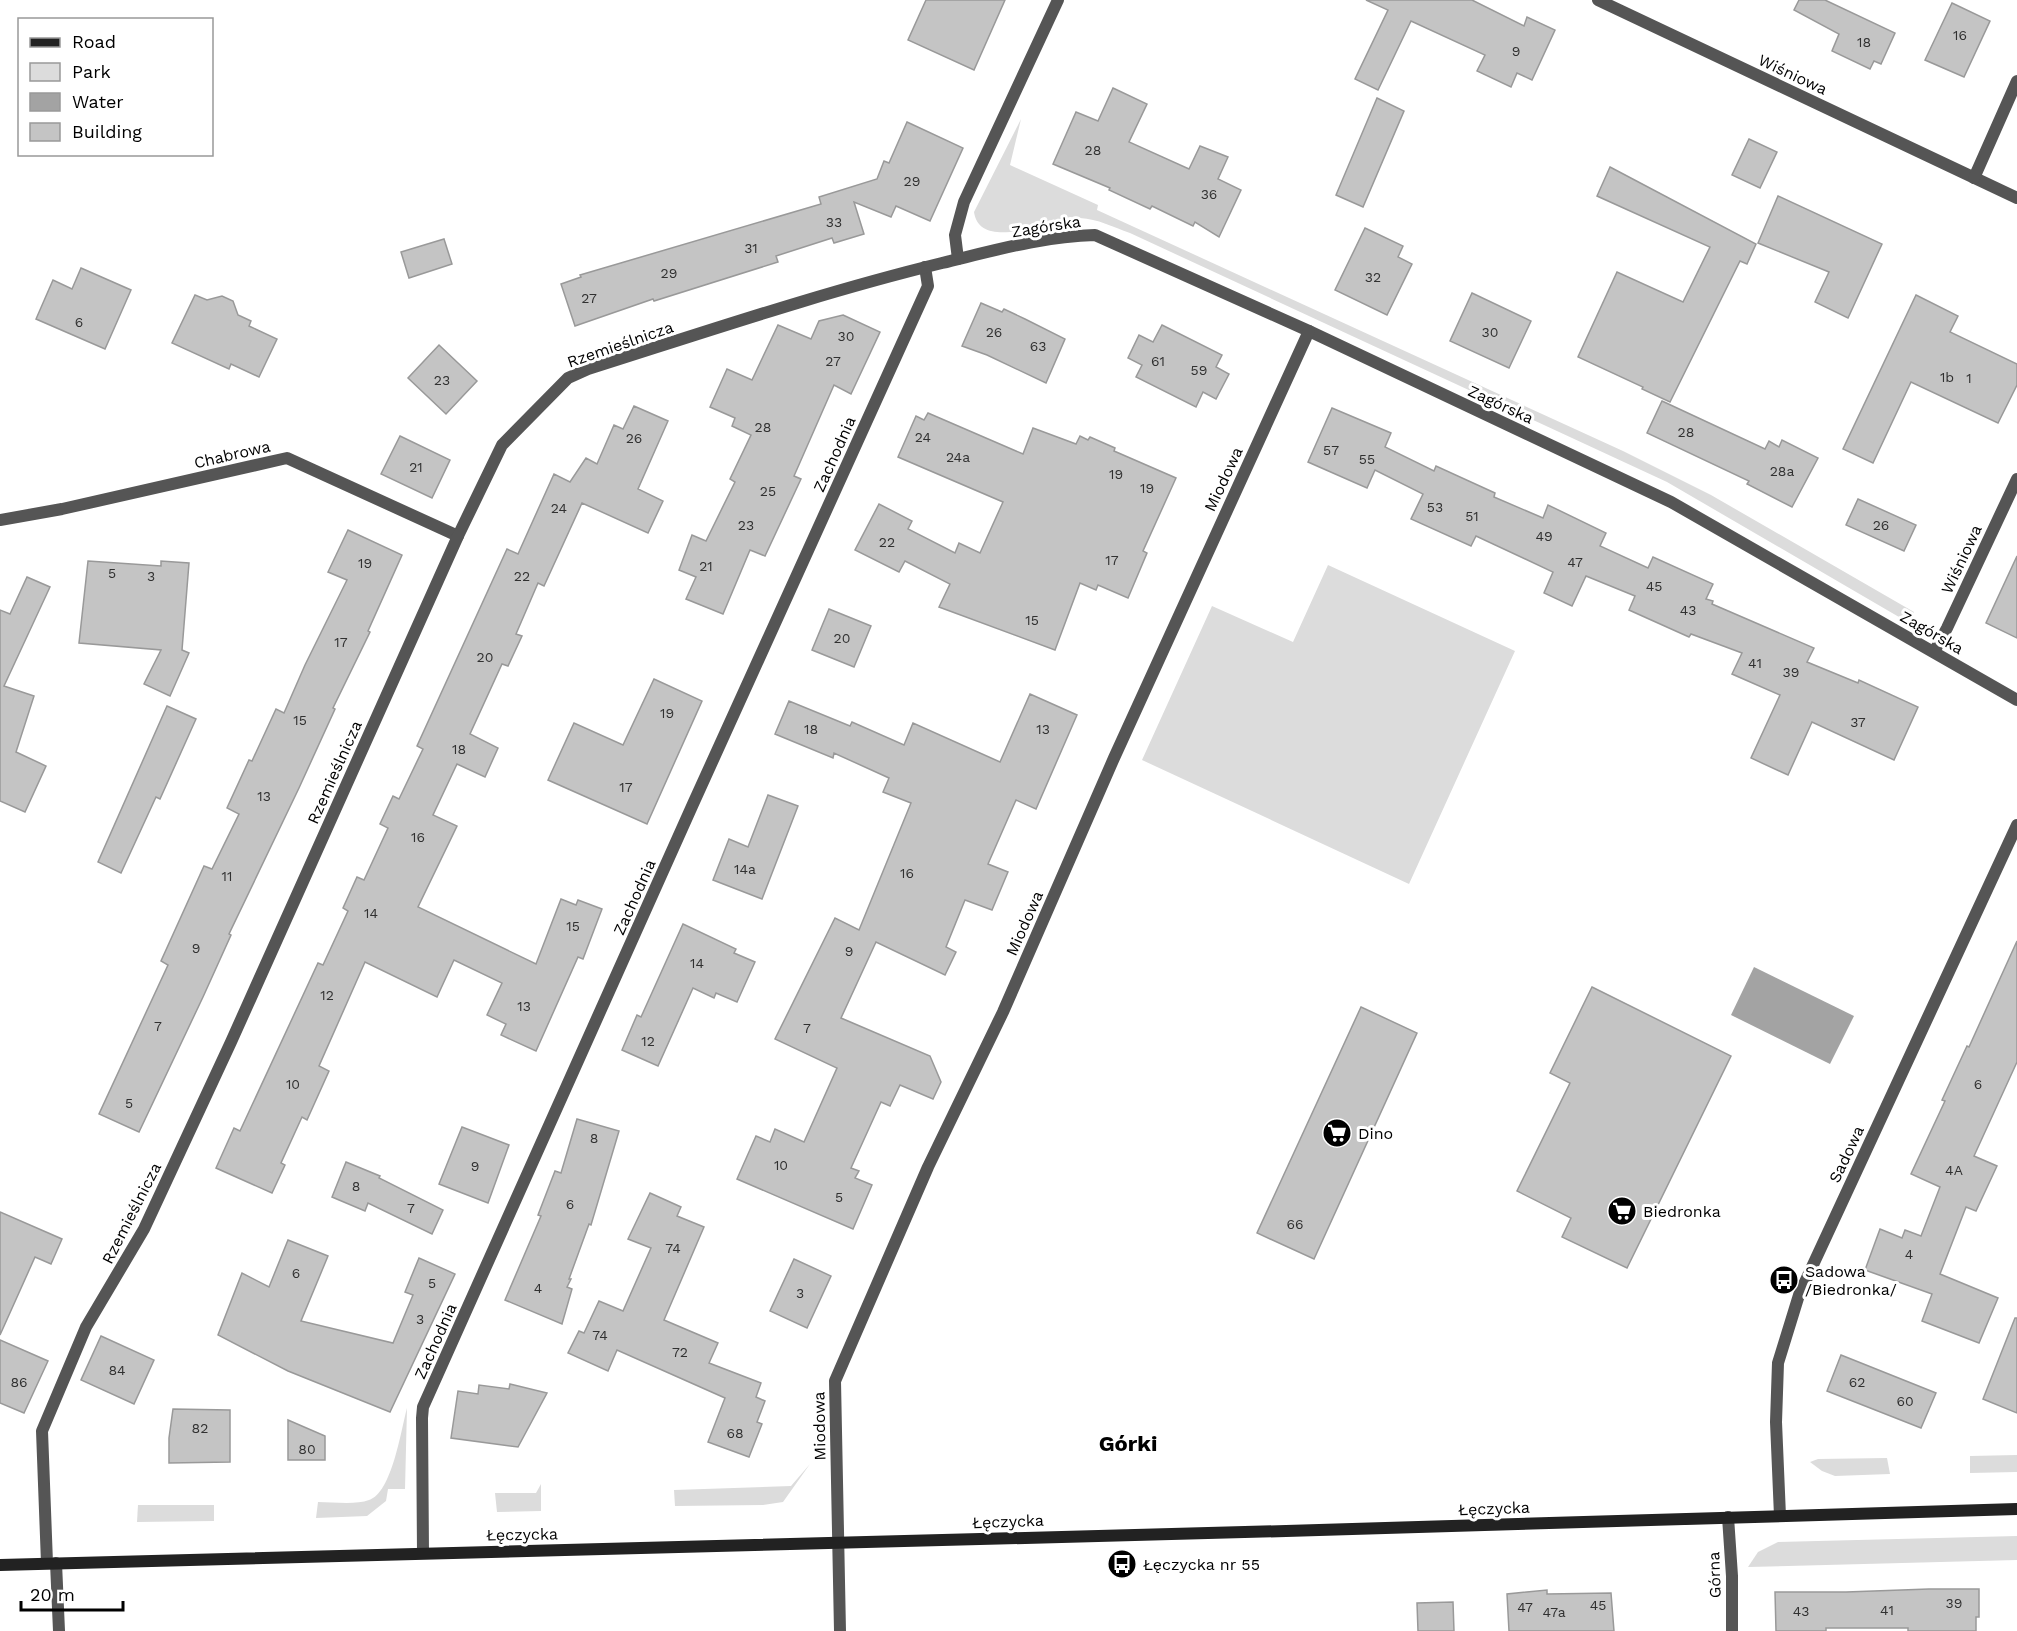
<svg xmlns="http://www.w3.org/2000/svg" width="2017" height="1631" font-family="'Work Sans',sans-serif">
<style>
.green{fill:#dcdcdc}
.water{fill:#a3a3a3}
.building{fill:#c4c4c4;stroke:#999;stroke-width:1.5}
.lines{fill:none;stroke-linecap:round;stroke-linejoin:round}
.minor{stroke:#555;stroke-width:12}
.secondary{stroke:#222;stroke-width:12}
.labels{text-anchor:middle;stroke-width:6;stroke-linejoin:round;paint-order:stroke}
.number-label{font-size:14px;fill:#313131}
.street-label{font-size:16px;fill:#000;stroke:#fff}
.poi-label{font-size:16px;fill:#000;stroke:#fff;text-anchor:start}
.district-label{font-size:22px;font-weight:bold;fill:#000;stroke:#fff}
</style>
<rect width="100%" height="100%" fill="#fff"/>
<!-- green -->
<g class="green">
<path d="M1021,119l-11,46 88,40 -1,5 526,241 88,44 203,117 -3,12 -244,-142 -537,-249c-17,-6 -32,-14 -50,-15 -25,0 -100,36 -106,-6z"/>
<polygon points="1328,565 1515,651 1409,884 1142,760 1212,606 1293,642"/>
<path d="M407,1408l-2,81h-17l-2,12 -19,15 -51,2 2,-16c15,0 38,3 51,-2 23,-7 32,-70 38,-92z"/>
<polygon points="2017,1455 2017,1472 1970,1473 1970,1456"/>
<polygon points="1887,1458 1890,1474 1835,1476 1822,1471 1810,1462 1818,1459"/>
<polygon points="810,1464 783,1502 763,1505 675,1506 674,1490 791,1486"/>
<polygon points="541,1484 541,1511 497,1512 495,1493 536,1493"/>
<polygon points="138,1505 214,1505 214,1521 137,1522"/>
<polygon points="2017,1536 2017,1560 1748,1567 1758,1552 1778,1542"/>
</g>
<!-- water -->
<polygon class="water" points="1754,967 1854,1016 1830,1064 1731,1015"/>
<!-- building -->
<g class="building">
<polygon points="926,0 1005,0 974,70 908,40"/>
<polygon points="1366,0 1472,0 1524,26 1527,17 1555,30 1532,80 1517,73 1511,87 1477,71 1485,55 1411,21 1378,90 1355,79 1388,10"/>
<polygon points="1799,0 1825,0 1895,33 1881,64 1874,61 1870,69 1832,51 1839,34 1794,10"/>
<polygon points="1952,3 1990,21 1964,77 1925,60"/>
<polygon points="1113,88 1147,104 1129,142 1189,169 1200,146 1228,157 1218,179 1241,190 1219,237 1195,222 1193,226 1152,206 1150,209 1109,190 1110,188 1053,164 1076,112 1098,121"/>
<polygon points="1377,98 1404,111 1363,207 1336,195"/>
<polygon points="907,122 963,148 930,221 896,206 891,217 854,202 864,234 834,243 832,238 776,256 778,262 654,301 653,299 575,326 561,284 581,277 580,275 821,204 819,197 877,179 884,161 889,163"/>
<polygon points="1749,139 1777,152 1760,188 1732,175"/>
<polygon points="1610,167 1756,244 1747,264 1740,261 1670,402 1642,389 1643,387 1578,357 1617,272 1683,302 1710,247 1597,196"/>
<polygon points="1778,196 1882,244 1848,318 1815,302 1829,272 1758,243"/>
<polygon points="1365,228 1403,246 1398,257 1412,264 1387,315 1335,290"/>
<polygon points="444,239 452,264 409,278 401,252"/>
<polygon points="81,268 131,290 105,349 36,319 53,280 72,289"/>
<polygon points="1472,293 1531,321 1509,368 1450,341"/>
<polygon points="195,295 207,300 222,296 233,301 238,315 251,321 249,326 277,339 259,377 231,364 229,369 172,343"/>
<polygon points="1916,295 1958,316 1950,332 2017,364 2017,385 1998,423 1911,382 1873,463 1843,449"/>
<polygon points="981,303 1002,312 1004,309 1025,319 1065,339 1046,383 987,355 962,346"/>
<polygon points="843,315 880,332 851,394 834,385 794,476 801,479 765,556 750,550 723,614 686,599 696,577 679,570 692,535 706,541 735,482 730,479 751,435 732,426 735,418 710,407 727,369 752,380 778,325 811,339 819,321"/>
<polygon points="1162,325 1222,355 1216,367 1229,374 1216,399 1203,392 1196,407 1136,377 1142,365 1128,358 1139,335 1153,342"/>
<polygon points="439,345 477,381 446,414 408,378"/>
<polygon points="1662,401 1765,449 1769,441 1779,447 1782,440 1818,458 1792,507 1747,484 1749,481 1647,433"/>
<polygon points="634,406 668,421 638,489 663,501 648,533 582,503 544,586 538,583 516,634 522,636 508,666 502,664 470,734 498,748 485,777 457,764 433,815 457,826 418,907 536,964 561,899 576,905 578,900 602,909 583,959 578,957 536,1051 501,1035 506,1024 487,1015 502,983 454,960 437,997 365,962 319,1066 329,1071 307,1120 302,1117 281,1163 285,1165 272,1193 216,1168 234,1128 240,1131 318,963 323,965 348,911 343,908 357,877 364,880 388,828 380,824 393,796 399,799 423,749 417,746 507,549 518,554 554,474 570,482 586,458 597,464 614,425 623,429"/>
<polygon points="1332,408 1391,433 1385,447 1434,471 1436,466 1495,493 1494,497 1543,518 1548,505 1606,533 1600,546 1648,568 1653,557 1713,584 1706,599 1713,601 1712,604 1814,648 1807,662 1858,683 1859,680 1918,707 1894,760 1812,722 1788,775 1751,758 1780,695 1732,674 1742,653 1691,634 1689,637 1629,610 1635,596 1586,576 1572,606 1544,593 1553,572 1476,536 1471,546 1411,519 1423,494 1375,470 1367,488 1308,462"/>
<polygon points="928,413 1023,454 1033,428 1076,444 1080,436 1088,440 1090,437 1115,448 1114,451 1176,478 1143,551 1147,553 1128,598 1098,585 1096,590 1080,583 1055,650 939,607 950,584 905,561 899,572 855,550 879,504 912,521 908,529 955,553 959,543 980,553 1003,502 898,457 916,416 924,420"/>
<polygon points="400,436 450,460 432,498 381,474"/>
<polygon points="1858,499 1916,525 1904,551 1846,525"/>
<polygon points="348,530 402,555 368,631 370,632 333,708 335,709 299,788 229,934 231,935 203,997 139,1132 99,1114 168,965 161,961 204,866 212,869 239,814 227,808 249,760 252,761 276,709 284,713 305,665 347,580 328,572"/>
<polygon points="2017,556 2017,638 1986,623"/>
<polygon points="88,561 161,566 161,561 189,563 182,650 189,653 170,696 144,684 161,650 79,643"/>
<polygon points="27,577 50,587 4,686 34,696 16,752 46,766 25,812 0,801 0,610 10,614"/>
<polygon points="829,609 871,626 854,667 812,650"/>
<polygon points="654,679 702,701 647,824 548,780 574,723 623,745"/>
<polygon points="1030,694 1077,715 1036,809 1016,800 988,864 1008,872 992,910 965,900 946,947 956,952 945,975 876,942 841,1018 930,1056 941,1082 933,1099 900,1085 890,1106 881,1102 851,1168 859,1171 855,1178 872,1185 853,1229 737,1179 756,1136 770,1142 775,1129 804,1142 837,1068 775,1039 835,918 859,930 911,803 883,792 889,778 834,753 833,758 775,734 789,701 850,726 852,722 904,745 913,723 1000,762"/>
<polygon points="167,706 196,719 160,799 156,797 121,873 98,862"/>
<polygon points="768,795 798,806 762,899 713,880 729,839 748,847"/>
<polygon points="683,924 736,949 734,953 755,962 737,1002 716,993 714,998 693,988 658,1066 622,1050 637,1015 641,1017"/>
<polygon points="2017,941 2017,1062 1974,1156 1997,1166 1976,1211 1966,1207 1940,1274 1998,1298 1979,1343 1922,1321 1932,1294 1865,1270 1880,1229 1902,1238 1905,1230 1921,1236 1940,1187 1911,1174 1945,1101 1942,1100 1967,1046 1969,1047"/>
<polygon points="1592,987 1731,1056 1627,1268 1562,1237 1571,1218 1517,1191 1570,1083 1550,1073"/>
<polygon points="1361,1007 1417,1033 1314,1259 1257,1233"/>
<polygon points="577,1119 619,1131 591,1225 589,1224 569,1279 571,1279 567,1287 572,1289 562,1324 505,1300 541,1216 538,1215 555,1171 561,1173"/>
<polygon points="462,1127 509,1145 488,1203 439,1184"/>
<polygon points="346,1162 380,1176 379,1178 443,1210 432,1234 368,1203 365,1211 332,1197"/>
<polygon points="650,1193 681,1207 677,1216 704,1227 664,1320 718,1343 709,1363 761,1383 756,1397 765,1401 757,1422 762,1424 749,1457 708,1442 725,1398 617,1350 608,1371 568,1353 579,1331 584,1333 599,1301 623,1311 651,1248 628,1239"/>
<polygon points="0,1212 62,1239 51,1264 35,1257 0,1335"/>
<polygon points="288,1240 328,1256 301,1321 393,1343 413,1295 405,1292 419,1258 455,1274 390,1412 288,1371 218,1335 242,1273 269,1287"/>
<polygon points="794,1259 831,1276 807,1328 770,1311"/>
<polygon points="2015,1318 2017,1318 2017,1413 1983,1399"/>
<polygon points="101,1336 154,1360 134,1404 81,1380"/>
<polygon points="0,1340 48,1361 24,1413 0,1403"/>
<polygon points="1841,1355 1936,1393 1921,1428 1827,1391"/>
<polygon points="510,1384 547,1393 518,1447 451,1438 458,1391 478,1394 479,1385 509,1389"/>
<polygon points="173,1409 230,1410 230,1462 169,1463 169,1438"/>
<polygon points="288,1420 325,1436 325,1460 288,1460"/>
<polygon points="1929,1589 1979,1589 1979,1617 1976,1617 1976,1631 1908,1631 1908,1628 1826,1628 1826,1631 1776,1631 1775,1592 1846,1592"/>
<polygon points="1547,1590 1547,1594 1611,1593 1614,1631 1509,1631 1507,1594"/>
<polygon points="1453,1602 1454,1631 1418,1631 1417,1603"/>
</g>
<g class="lines">
<!-- minor -->
<g class="minor">
<polyline points="1598,0 2017,198"/>
<polyline points="1974,178 2017,81"/>
<polyline points="958,259 955,235 964,202 1058,0"/>
<polyline points="0,520 62,509 287,458 458,536"/>
<polyline points="1934,652 1947,628 2017,479"/>
<polyline points="1780,1516 1776,1422 1778,1363 1799,1295 2017,825"/>
<polyline points="1728,1517 1732,1576 1732,1631"/>
<polyline points="423,1553 422,1418 423,1407 693,804 928,286 925,267"/>
<path d="M47,1563l-5,-132 44,-104 58,-98 87,-187 227,-506 44,-91 66,-67 20,-9c117,-37 235,-77 354,-106 50,-12 102,-27 153,-28l214,96 362,171 346,198"/>
<polyline points="56,1563 59,1631"/>
<polyline points="840,1631 835,1381 928,1167 1003,1012 1114,758 1309,331"/>
</g>
<!-- secondary -->
<polyline class="secondary" points="0,1565 1286,1531 2017,1509"/>
</g>
<!-- icons -->
<defs>
<g id="supermarket-disc" transform="scale(1.5)"><circle r="9.5" fill="#000" stroke="#fff"/><path d="M-6-5.5h2.5l.6 2H6L4.5 2H-2.5L-4.4-4H-6ZM-1.5 3.2a1.3 1.3 0 1 0 .1 0ZM3 3.2a1.3 1.3 0 1 0 .1 0Z" fill="#fff"/></g>
<g id="bus-disc" transform="scale(1.5)"><circle r="9.5" fill="#000" stroke="#fff"/><path d="M-5-6H5V4H4V6H2V4H-2V6H-4V4H-5ZM-3.5-4V0h7V-4ZM-3.5 1.2v1.5H-2V1.2ZM2 1.2v1.5H3.5V1.2Z" fill="#fff"/></g>
</defs>
<g fill-rule="evenodd">
<use href="#supermarket-disc" x="1337" y="1133"/>
<use href="#supermarket-disc" x="1622" y="1211"/>
<use href="#bus-disc" x="1784" y="1280"/>
<use href="#bus-disc" x="1122" y="1564"/>
</g>
<g class="labels">
<!-- number labels -->
<g class="number-label">
<text x="1960" y="40">16</text>
<text x="1864" y="47">18</text>
<text x="1516" y="56">9</text>
<text x="1093" y="155">28</text>
<text x="912" y="186">29</text>
<text x="1209" y="199">36</text>
<text x="834" y="227">33</text>
<text x="751" y="253">31</text>
<text x="669" y="278">29</text>
<text x="1373" y="282">32</text>
<text x="589" y="303">27</text>
<text x="79" y="327">6</text>
<text x="994" y="337">26</text>
<text x="1490" y="337">30</text>
<text x="846" y="341">30</text>
<text x="1038" y="351">63</text>
<text x="833" y="366">27</text>
<text x="1158" y="366">61</text>
<text x="1199" y="375">59</text>
<text x="1947" y="382">1b</text>
<text x="1969" y="383">1</text>
<text x="442" y="385">23</text>
<text x="763" y="432">28</text>
<text x="1686" y="437">28</text>
<text x="923" y="442">24</text>
<text x="634" y="443">26</text>
<text x="1331" y="455">57</text>
<text x="958" y="462">24a</text>
<text x="1367" y="464">55</text>
<text x="416" y="472">21</text>
<text x="1782" y="476">28a</text>
<text x="1116" y="479">19</text>
<text x="1147" y="493">19</text>
<text x="768" y="496">25</text>
<text x="1435" y="512">53</text>
<text x="559" y="513">24</text>
<text x="1472" y="521">51</text>
<text x="746" y="530">23</text>
<text x="1881" y="530">26</text>
<text x="1544" y="541">49</text>
<text x="887" y="547">22</text>
<text x="1112" y="565">17</text>
<text x="1575" y="567">47</text>
<text x="365" y="568">19</text>
<text x="706" y="571">21</text>
<text x="112" y="578">5</text>
<text x="151" y="581">3</text>
<text x="522" y="581">22</text>
<text x="1654" y="591">45</text>
<text x="1688" y="615">43</text>
<text x="1032" y="625">15</text>
<text x="842" y="643">20</text>
<text x="341" y="647">17</text>
<text x="485" y="662">20</text>
<text x="1755" y="668">41</text>
<text x="1791" y="677">39</text>
<text x="667" y="718">19</text>
<text x="300" y="725">15</text>
<text x="1858" y="727">37</text>
<text x="811" y="734">18</text>
<text x="1043" y="734">13</text>
<text x="459" y="754">18</text>
<text x="626" y="792">17</text>
<text x="264" y="801">13</text>
<text x="418" y="842">16</text>
<text x="745" y="874">14a</text>
<text x="907" y="878">16</text>
<text x="227" y="881">11</text>
<text x="371" y="918">14</text>
<text x="573" y="931">15</text>
<text x="196" y="953">9</text>
<text x="849" y="956">9</text>
<text x="697" y="968">14</text>
<text x="327" y="1000">12</text>
<text x="524" y="1011">13</text>
<text x="158" y="1031">7</text>
<text x="807" y="1033">7</text>
<text x="648" y="1046">12</text>
<text x="293" y="1089">10</text>
<text x="1978" y="1089">6</text>
<text x="129" y="1108">5</text>
<text x="594" y="1143">8</text>
<text x="781" y="1170">10</text>
<text x="475" y="1171">9</text>
<text x="1954" y="1175">4A</text>
<text x="356" y="1191">8</text>
<text x="839" y="1202">5</text>
<text x="570" y="1209">6</text>
<text x="411" y="1213">7</text>
<text x="1295" y="1229">66</text>
<text x="673" y="1253">74</text>
<text x="1909" y="1259">4</text>
<text x="296" y="1278">6</text>
<text x="432" y="1288">5</text>
<text x="538" y="1293">4</text>
<text x="800" y="1298">3</text>
<text x="420" y="1324">3</text>
<text x="600" y="1340">74</text>
<text x="680" y="1357">72</text>
<text x="117" y="1375">84</text>
<text x="19" y="1387">86</text>
<text x="1857" y="1387">62</text>
<text x="1905" y="1406">60</text>
<text x="200" y="1433">82</text>
<text x="735" y="1438">68</text>
<text x="307" y="1454">80</text>
<text x="1954" y="1608">39</text>
<text x="1598" y="1610">45</text>
<text x="1525" y="1612">47</text>
<text x="1887" y="1615">41</text>
<text x="1801" y="1616">43</text>
<text x="1554" y="1617">47a</text>
</g>
<!-- street labels -->
<g class="street-label">
<text transform="translate(1793 74) rotate(25)" y="6">Wiśniowa</text>
<text transform="translate(1046 226) rotate(-9)" y="6">Zagórska</text>
<text transform="translate(620 344) rotate(-19)" y="6">Rzemieślnicza</text>
<text transform="translate(1501 404) rotate(25)" y="6">Zagórska</text>
<text transform="translate(232 454) rotate(-13)" y="6">Chabrowa</text>
<text transform="translate(834 454) rotate(-66)" y="6">Zachodnia</text>
<text transform="translate(1223 479) rotate(-65)" y="6">Miodowa</text>
<text transform="translate(1961 559) rotate(-65)" y="6">Wiśniowa</text>
<text transform="translate(1932 632) rotate(30)" y="6">Zagórska</text>
<text transform="translate(334 772) rotate(-66)" y="6">Rzemieślnicza</text>
<text transform="translate(634 897) rotate(-66)" y="6">Zachodnia</text>
<text transform="translate(1024 923) rotate(-66)" y="6">Miodowa</text>
<text transform="translate(1846 1154) rotate(-65)" y="6">Sadowa</text>
<text transform="translate(131 1213) rotate(-63)" y="6">Rzemieślnicza</text>
<text transform="translate(435 1341) rotate(-66)" y="6">Zachodnia</text>
<text transform="translate(819 1426) rotate(-91)" y="6">Miodowa</text>
<text transform="translate(1494 1508) rotate(-2)" y="6">Łęczycka</text>
<text transform="translate(1008 1521) rotate(-2)" y="6">Łęczycka</text>
<text transform="translate(522 1534) rotate(-1)" y="6">Łęczycka</text>
<text transform="translate(1714 1575) rotate(-92)" y="6">Górna</text>
</g>
<!-- poi labels -->
<g class="poi-label">
<text x="1358" y="1139">Dino</text>
<text x="1643" y="1217">Biedronka</text>
<text x="1805" y="1277">Sadowa<tspan x="1805" dy="18">/Biedronka/</tspan></text>
<text x="1143" y="1570">Łęczycka nr 55</text>
</g>
<!-- district labels -->
<g class="district-label">
<text x="1128" y="1451">Górki</text>
</g>
</g>
<!-- legend -->
<rect x="18" y="18" width="195" height="138" fill="#ffffff" stroke="#999999" stroke-width="1.5"/>
<rect x="30" y="38" width="30" height="9" fill="#222222" stroke="#999999" stroke-width="1.5"/>
<text x="72" y="48" font-size="18" fill="#000000">Road</text>
<rect x="30" y="63" width="30" height="18" fill="#dcdcdc" stroke="#999999" stroke-width="1.5"/>
<text x="72" y="78" font-size="18" fill="#000000">Park</text>
<rect x="30" y="93" width="30" height="18" fill="#a3a3a3" stroke="#999999" stroke-width="1.5"/>
<text x="72" y="108" font-size="18" fill="#000000">Water</text>
<rect x="30" y="123" width="30" height="18" fill="#c4c4c4" stroke="#999999" stroke-width="1.5"/>
<text x="72" y="138" font-size="18" fill="#000000">Building</text>
<!-- scale -->
<path d="M21 1601v9h102v-9" fill="none" stroke="#000000" stroke-width="3"/>
<text x="30" y="1601" font-size="18" fill="#000000" stroke="#ffffff" stroke-width="4.5" paint-order="stroke">20 m</text>
</svg>
